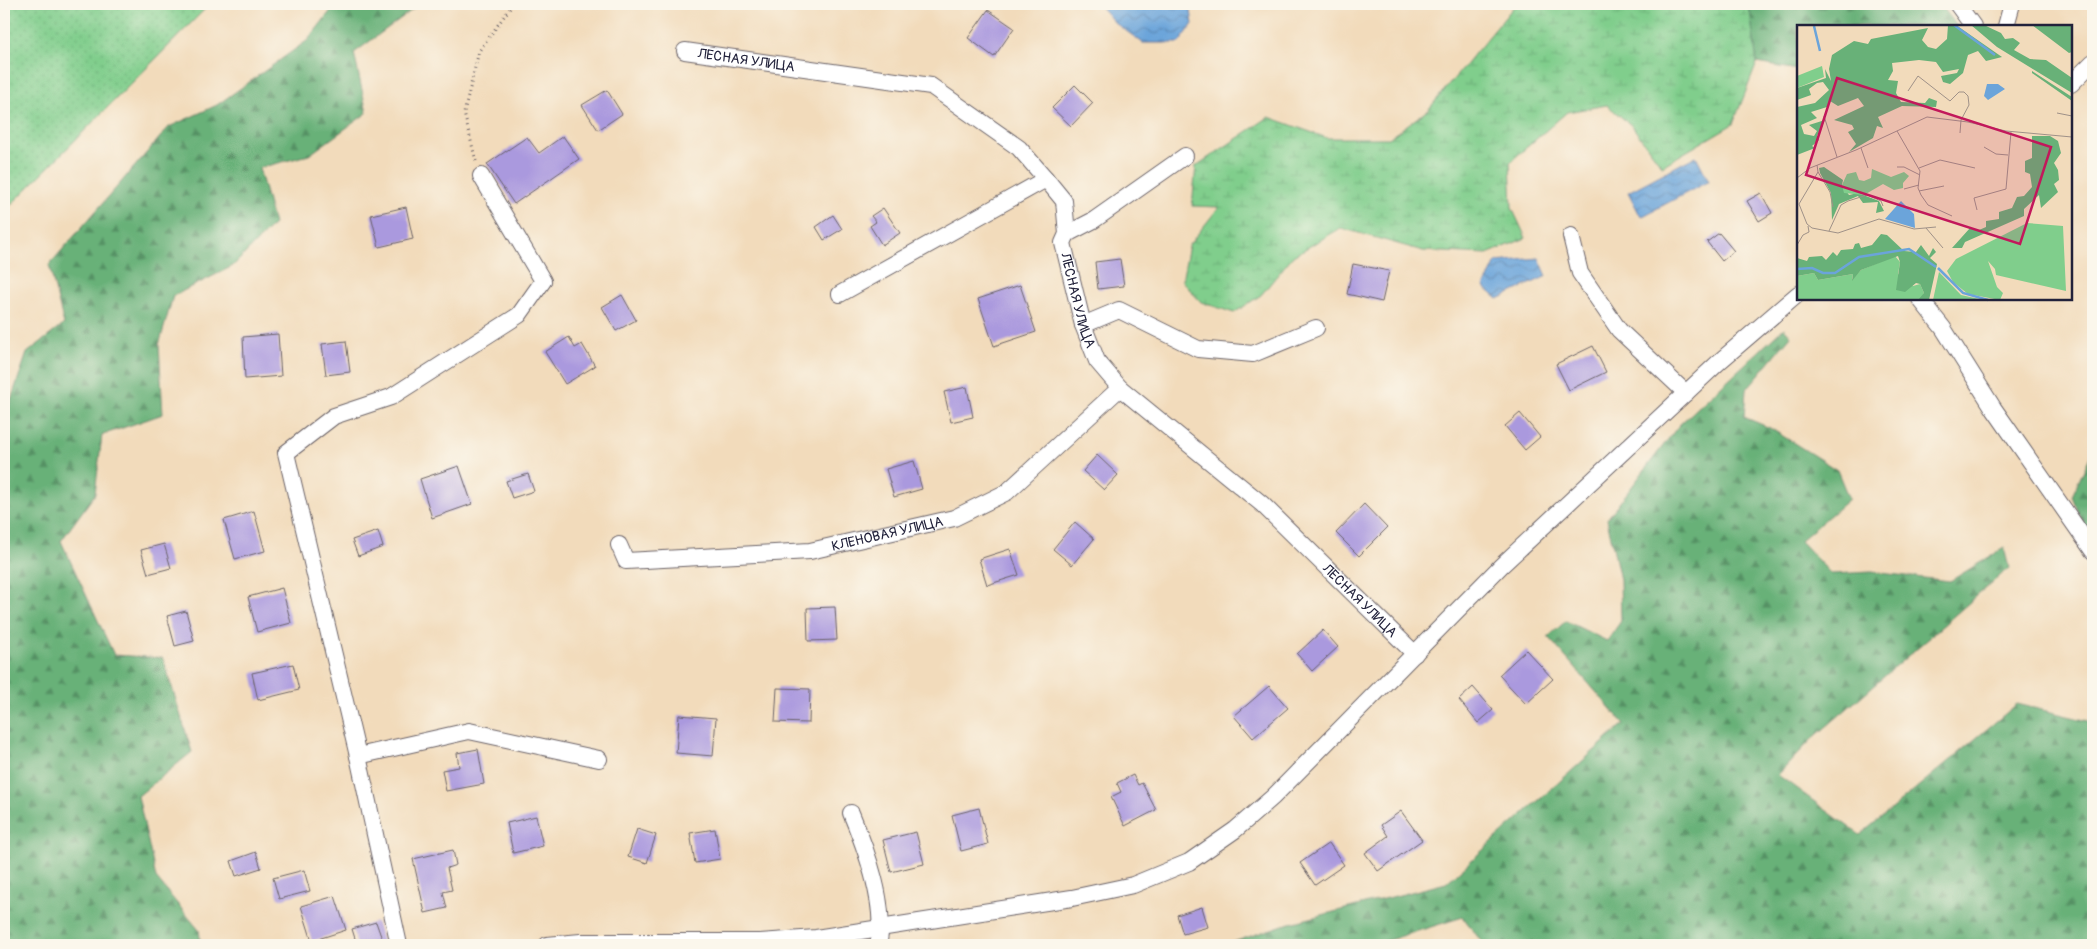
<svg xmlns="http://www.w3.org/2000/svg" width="2097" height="949" font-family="Pangolin,sans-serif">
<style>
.grass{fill:url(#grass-dots);stroke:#517864}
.forest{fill:url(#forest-firs);stroke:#456a5a}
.wetland{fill:url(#wetland-marsh);stroke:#517864}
.water{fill:url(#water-waves);stroke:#46638a}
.building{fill:#aa99de}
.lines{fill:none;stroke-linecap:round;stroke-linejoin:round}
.minor-casing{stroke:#6b6368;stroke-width:18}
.path{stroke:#6b6368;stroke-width:3;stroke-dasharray:1 4;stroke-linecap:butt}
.minor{stroke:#fff;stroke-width:16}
.labels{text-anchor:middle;stroke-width:4;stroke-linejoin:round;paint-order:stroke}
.street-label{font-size:14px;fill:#22223b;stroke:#fbf7ec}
.inset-river{fill:none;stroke:#6ba4da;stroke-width:2.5}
.inset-road{fill:none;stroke:#9f9188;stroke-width:1}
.view{fill:#c2185b;fill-opacity:0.15;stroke:#c2185b;stroke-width:2.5}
.inset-edge{fill:none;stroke:#22223b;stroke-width:2.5}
</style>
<defs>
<pattern id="grass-dots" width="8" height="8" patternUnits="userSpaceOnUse" patternTransform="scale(1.25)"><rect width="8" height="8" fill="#80ce8c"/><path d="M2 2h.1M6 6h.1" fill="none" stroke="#6eb17a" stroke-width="1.8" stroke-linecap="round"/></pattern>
<pattern id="forest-firs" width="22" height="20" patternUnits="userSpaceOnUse" patternTransform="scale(1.25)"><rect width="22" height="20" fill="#68b178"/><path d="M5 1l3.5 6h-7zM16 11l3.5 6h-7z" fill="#559064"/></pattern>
<pattern id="wetland-marsh" width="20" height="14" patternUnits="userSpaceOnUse" patternTransform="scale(1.25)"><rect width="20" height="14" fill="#80ce8c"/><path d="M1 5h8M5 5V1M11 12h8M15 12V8" fill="none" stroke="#6eb17a"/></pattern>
<pattern id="water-waves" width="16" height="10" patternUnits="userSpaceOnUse" patternTransform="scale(1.25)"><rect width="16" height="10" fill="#6ba4da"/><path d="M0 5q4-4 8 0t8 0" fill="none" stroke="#5885b2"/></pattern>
</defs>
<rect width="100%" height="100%" fill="#fbf7ec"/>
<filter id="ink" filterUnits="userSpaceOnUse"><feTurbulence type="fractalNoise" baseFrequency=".02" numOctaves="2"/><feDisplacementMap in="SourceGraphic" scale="10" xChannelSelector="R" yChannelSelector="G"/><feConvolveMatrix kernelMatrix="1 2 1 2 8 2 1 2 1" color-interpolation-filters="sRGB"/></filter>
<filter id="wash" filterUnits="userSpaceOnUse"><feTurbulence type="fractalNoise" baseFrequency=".0096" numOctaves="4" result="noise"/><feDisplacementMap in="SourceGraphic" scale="20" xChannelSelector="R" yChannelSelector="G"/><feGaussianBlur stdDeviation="1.12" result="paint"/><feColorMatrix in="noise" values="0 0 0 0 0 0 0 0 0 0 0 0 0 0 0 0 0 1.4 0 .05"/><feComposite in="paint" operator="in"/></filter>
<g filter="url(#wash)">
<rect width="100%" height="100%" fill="#f2dbbb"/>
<!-- grass -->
<polygon class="grass" points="4,4 210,4 4,212"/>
<!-- forest -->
<g class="forest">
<polygon points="336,4 420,4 354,53 367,113 309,155 259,168 274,224 233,266 173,296 159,345 163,414 102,435 95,494 61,541 114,655 163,658 192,752 138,796 156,878 199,930 201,945 4,945 4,420 27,353 64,324 49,265 169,127 217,105 308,40"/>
<polygon points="1744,4 1940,4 1957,26 1798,26 1798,70 1757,63 1750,12"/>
<polygon points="1784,328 1791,336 1746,390 1744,417 1770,428 1837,470 1849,499 1800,541 1831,574 1872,572 1950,581 2004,548 2009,568 1811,740 1778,775 1860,835 2017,704 2093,722 2093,945 1484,945 1463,917 1373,945 1225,945 1283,925 1446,883 1624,724 1548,637 1566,621 1607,641 1621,621 1620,580 1607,519 1679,425"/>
<polygon points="2093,450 2093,536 2088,536 2072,496"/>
</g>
<!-- wetland -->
<polygon class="wetland" points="1516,4 1744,4 1750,12 1757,63 1733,124 1662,166 1632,126 1607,105 1567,112 1510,162 1512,208 1526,238 1487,254 1423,251 1341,228 1293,256 1261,295 1234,313 1201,302 1182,281 1189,245 1219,207 1192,206 1196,166 1269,117 1327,138 1389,138 1428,110"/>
<!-- water -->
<g class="water">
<polygon points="1098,4 1190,4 1193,24 1179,43 1143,43 1115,23"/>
<polygon points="1696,156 1709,181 1641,217 1628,192"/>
<polygon points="1539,258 1547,276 1498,299 1484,287 1496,262"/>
</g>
<g id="blocks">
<!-- building -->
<g class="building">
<polygon points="988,10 1014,28 994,57 968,38"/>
<polygon points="1075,85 1093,103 1071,126 1052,108"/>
<polygon points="607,90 622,114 598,130 582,105"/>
<polygon points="563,136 579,159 514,204 487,164 527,137 539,153"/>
<polygon points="1761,193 1772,213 1759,221 1747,201"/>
<polygon points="406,207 413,239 379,247 371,215"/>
<polygon points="883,208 900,233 882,245 870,226 876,222 871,216"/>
<polygon points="833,215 842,229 824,240 816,227"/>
<polygon points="1719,233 1734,251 1722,261 1707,242"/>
<polygon points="1120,259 1124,286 1098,289 1095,262"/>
<polygon points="1353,264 1389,271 1382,302 1347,294"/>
<polygon points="1020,285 1036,332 994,346 978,299"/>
<polygon points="622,295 636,320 616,331 602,307"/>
<polygon points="278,334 281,376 245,379 243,337"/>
<polygon points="569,337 575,348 582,344 595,366 565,384 545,352"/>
<polygon points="346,341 350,372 326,375 322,344"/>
<polygon points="1593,346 1606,372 1569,390 1556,364"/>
<polygon points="967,387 973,417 951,422 944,392"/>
<polygon points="1520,413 1540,437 1525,450 1505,426"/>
<polygon points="1097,455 1118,475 1104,490 1083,471"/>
<polygon points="914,461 922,489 894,497 886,469"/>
<polygon points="459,466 472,504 432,518 420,479"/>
<polygon points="528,474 534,491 512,498 506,481"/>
<polygon points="1364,504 1387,528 1359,556 1336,533"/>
<polygon points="254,511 265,551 235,559 224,520"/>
<polygon points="1075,522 1094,539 1072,565 1053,549"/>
<polygon points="378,531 383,547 358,556 352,540"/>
<polygon points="164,544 171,568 148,574 141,550"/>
<polygon points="1010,549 1019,575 987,585 979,559"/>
<polygon points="282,588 291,623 257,632 248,597"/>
<polygon points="835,607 837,640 808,641 807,608"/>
<polygon points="186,611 194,641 175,646 167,616"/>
<polygon points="1323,630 1338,647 1312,671 1297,654"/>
<polygon points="1526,650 1553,679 1526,704 1499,675"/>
<polygon points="293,664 299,690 258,700 252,673"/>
<polygon points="1269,686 1288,708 1253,738 1234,716"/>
<polygon points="1473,687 1493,710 1478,723 1459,700"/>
<polygon points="777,688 810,689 809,723 775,722"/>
<polygon points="679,715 716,718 713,756 676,753"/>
<polygon points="478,749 484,784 446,791 442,770 459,767 457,753"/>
<polygon points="1133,775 1138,785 1142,783 1156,810 1125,826 1111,797 1121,792 1117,783"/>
<polygon points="979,808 988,844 961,851 952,815"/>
<polygon points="1401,811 1422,840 1378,871 1365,853 1388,836 1381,825"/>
<polygon points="536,816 543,846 513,853 507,823"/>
<polygon points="637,829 656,835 647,863 628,857"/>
<polygon points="715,829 720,859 695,863 690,833"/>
<polygon points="916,832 924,864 891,872 883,840"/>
<polygon points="1329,843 1344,865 1315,885 1300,863"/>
<polygon points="453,850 456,865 447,868 452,890 443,892 447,908 425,913 413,859"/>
<polygon points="256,852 261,868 236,876 231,861"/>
<polygon points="304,870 310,891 279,899 273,878"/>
<polygon points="335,896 346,930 312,941 301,906"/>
<polygon points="1202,907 1208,927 1183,934 1177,915"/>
<polygon points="376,922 383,942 374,945 357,945 352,929"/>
</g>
</g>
</g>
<g filter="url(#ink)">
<use href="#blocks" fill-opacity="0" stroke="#6b6368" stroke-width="1"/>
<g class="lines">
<!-- minor casing -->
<g class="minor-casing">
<g id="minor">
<polyline points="1957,4 1973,26"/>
<polyline points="2006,26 2012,4"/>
<path id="s1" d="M685,51l246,35 88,62 27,31 18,22 3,33 -4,9 20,82 14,36 23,27 142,116 153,150"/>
<polyline points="2071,84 2093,62"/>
<polyline points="1067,234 1094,220 1185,156"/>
<polyline points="1571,236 1580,273 1619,330 1686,393"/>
<polyline points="840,294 1046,179"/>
<polyline points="1920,299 1943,328 1994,409 2093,551"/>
<polyline points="1083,325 1119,310 1198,349 1253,354 1316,328"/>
<path id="s2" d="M619,545l7,16 184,-10 144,-33 53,-26 113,-104"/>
<polyline points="358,756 469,731 599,759"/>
<path d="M851,813c15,36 37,94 27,132"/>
<polyline points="399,945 358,756 286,453 334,416 391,397 519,315 543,281 481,176"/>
<polyline points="547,945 581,942 760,942 816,938 1072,898 1133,885 1189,862 1235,830 1273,797 1501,566 1720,361 1798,294"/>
</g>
</g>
<!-- path -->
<polyline class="path" points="476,161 464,113 479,51 513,4"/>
<!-- minor -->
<use href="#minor" class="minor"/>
</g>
</g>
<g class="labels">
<!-- street labels -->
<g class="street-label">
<text dy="5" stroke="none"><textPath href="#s1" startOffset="62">ЛЕСНАЯ УЛИЦА</textPath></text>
<text dy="5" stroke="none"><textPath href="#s1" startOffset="528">ЛЕСНАЯ УЛИЦА</textPath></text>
<text dy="5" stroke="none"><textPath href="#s2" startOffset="281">КЛЕНОВАЯ УЛИЦА</textPath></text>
<text dy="5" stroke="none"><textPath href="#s1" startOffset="948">ЛЕСНАЯ УЛИЦА</textPath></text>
</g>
</g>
<!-- overview -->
<g transform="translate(1797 25)">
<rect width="275" height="275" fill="#f2dbbb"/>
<path d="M230,198l36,3 3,65 -70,-16 -1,-6 -7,-8 9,26 6,6 -3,7 -32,-6 -15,-12 -6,-11 9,-12zM98,231l5,6 -2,12 15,12 7,-2 4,9 -3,6 -124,1v-24l17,-3 4,7 35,-6 -1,6 9,-10zM142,247l22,23 23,5h-51z" fill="#80ce8c"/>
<path d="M151,0h8l46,32 -16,4 -8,-10 -10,4 -5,18 -13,11 -7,-2 -2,-6 16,-3 2,-4 -16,3 -7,-10 -17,-2 -27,3 1,8 -5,9 10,1 -2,12 5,9 24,1 4,-5 8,3 -1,6 -34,-1 -24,11 5,11 -6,-2 -4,12 -24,14 7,-8 -8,-12 6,-3 -2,-4 -18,-5 30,-14 -6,-8 -20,8 -8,-5 -3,6 -16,5 6,6 -16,7 3,9 10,2 3,-5 -8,-6 16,-5 -8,16 2,4 -7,6 3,2 -18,7v-48l18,-4 14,-13 -6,-8 -6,1 -8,6 2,6 -14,5v-12l29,-10 -1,-9 6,12 -2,-12 3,-14 22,-14 14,3 3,-5 57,-11 -6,12 6,7 8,2 11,-10zM174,0h13l17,8 4,6 8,-1 7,5 -6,7 16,9 16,1 26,18v15l-75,-46zM235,0h40v27l-3,1zM235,46l40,26v4l-40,-28zM235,111h18l8,5 3,12 -7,10 4,7 1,10 -5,4 4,8 -17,16 -2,-13 -15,14v7l-59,26 -3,6h-10l18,-20 9,2 7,-3v-6l13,-2v-7l13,-4 5,-11 7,-1 8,-9 -2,-13 -5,-2v-11l7,-3zM27,142l19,13 -1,5 7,10 9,-2 21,8 5,10 -8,2 2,-11 -15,1 -5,-7 -19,8 -7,16 -1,-27 -11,-20 -1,-5zM84,209l6,1 17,16 12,1 5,-7 8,11 4,-8 3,4 -6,6 7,6 -8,36h-11l6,-7 -4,-9 -4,-1 -11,9 -9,-2 4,-28 -2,-6 -37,14 -9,11 1,-7 -35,6 -4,-7 -17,3v-18l10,3 2,-4 13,-1 4,4 7,-8 4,4 4,-6 12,-1 2,-5 4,-1 2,5 11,-3z" fill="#68b178"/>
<path d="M75,144l19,8 13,-5 5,4 -6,7v5l-9,2 -11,-6 -19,11 -20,-2 -2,-8 5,-11 9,-2 3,8 5,1 7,-3z" fill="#80ce8c"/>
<path d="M25,41l2,11 -27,11v-12z" fill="#80ce8c"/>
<path d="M190,59h11l7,5 -17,11 -4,-4zM104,176l13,13 1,14 -30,-9z" fill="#6ba4da"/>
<path class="inset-river" d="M157,0l41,30M17,1l6,25M141,243l25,25 25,7M0,244l15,-1 11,5h12l24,-16 50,-8 27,18"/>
<path class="inset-road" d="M111,66l10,-15 32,25 9,-9h5l4,4 1,9 -8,15 -1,13M260,88l15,3v5M27,91l13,41M100,106l23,40 -2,17 3,7 7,10 24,11M187,122l12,7 12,1M64,123l7,20M20,140l1,7 -19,32 8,20 5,4 26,5 41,-14 35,10 22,-2M100,142h7l16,8M122,143l21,-8 35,8M21,147l12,20 3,15M0,153l13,-10 46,-18 71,-33 41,5 38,9 66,6M107,164l15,-4M122,166l25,-5M180,185l-3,-12 32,-9 5,-57M129,203l17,20M32,206l12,-26 7,-4 19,-6 14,6 2,5M0,220l6,-10 6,-3 -1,-6"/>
<path class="view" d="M40,53l214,69 -31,97 -214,-69z"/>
<rect width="275" height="275" class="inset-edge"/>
</g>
<!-- margin -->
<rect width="2097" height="949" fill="none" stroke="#fbf7ec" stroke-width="20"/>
</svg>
